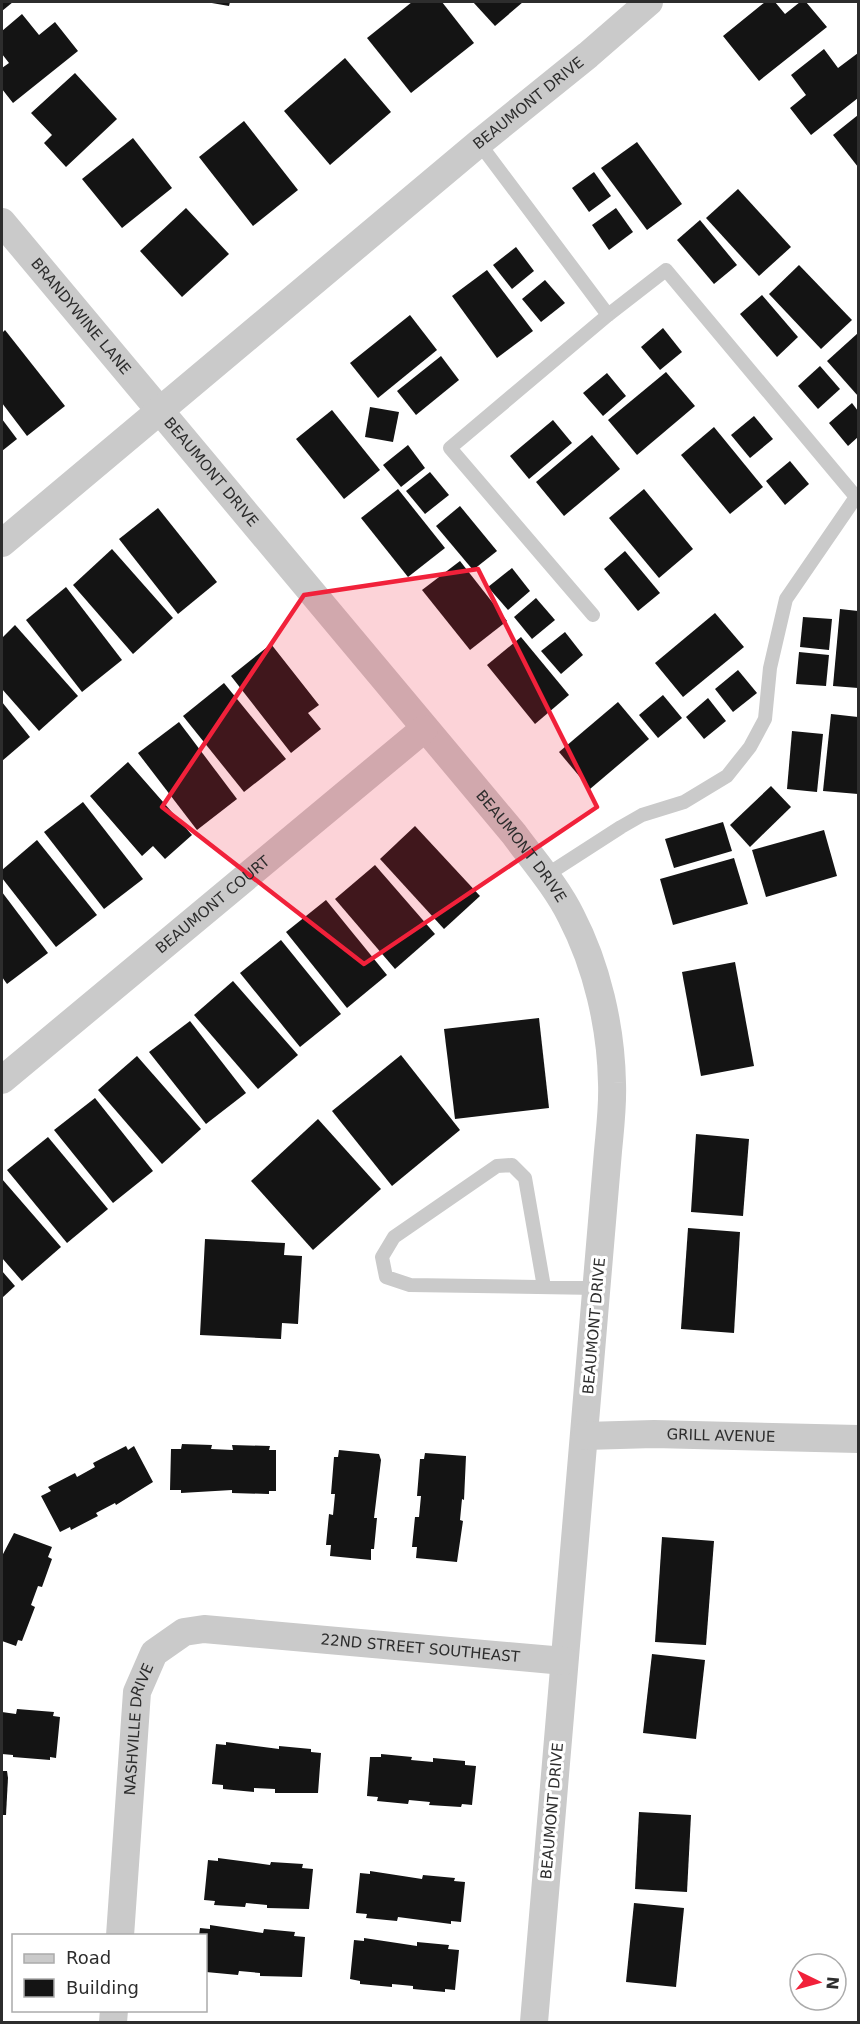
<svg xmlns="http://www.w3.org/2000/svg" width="860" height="2024" font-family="'DejaVu Sans',sans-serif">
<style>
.building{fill:#141414}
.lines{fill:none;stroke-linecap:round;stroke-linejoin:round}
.lane{stroke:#cacaca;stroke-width:14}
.street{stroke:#cacaca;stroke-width:28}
.marked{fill:#f1213a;fill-opacity:0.2;stroke:#f1213a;stroke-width:4.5;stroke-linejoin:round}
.labels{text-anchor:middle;stroke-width:6;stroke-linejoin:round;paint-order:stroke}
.street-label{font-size:15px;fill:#2d2d2d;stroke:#fff}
</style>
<rect width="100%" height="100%" fill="#fff"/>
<!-- building -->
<g class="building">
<polygon points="2,2 13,2 2,11"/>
<polygon points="206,2 230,2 229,6"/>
<polygon points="412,2 442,2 474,43 411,93 367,38"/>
<polygon points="473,2 523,2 495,26"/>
<polygon points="765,2 775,2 785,14 800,2 806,2 827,27 759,81 723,36"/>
<polygon points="22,14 39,35 55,22 78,51 13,103 2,89 2,68 9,63 2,54 2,31"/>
<polygon points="824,49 838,68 858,53 858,98 811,135 790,108 806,95 791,75"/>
<polygon points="345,58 391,112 330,165 284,111"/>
<polygon points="75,73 117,119 66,167 44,143 52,135 31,113"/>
<polygon points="858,115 858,167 833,135"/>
<polygon points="244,121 298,190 253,226 199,157"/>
<polygon points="133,138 172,188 122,228 82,179"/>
<polygon points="637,142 682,204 647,230 601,168"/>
<polygon points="594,172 611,196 589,212 572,188"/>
<polygon points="738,189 791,247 759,276 706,218"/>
<polygon points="186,208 229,254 182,297 140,251"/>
<polygon points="616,208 633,232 609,250 592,225"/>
<polygon points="700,220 737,265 714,284 677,240"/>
<polygon points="516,247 534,271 512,289 493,265"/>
<polygon points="799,265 852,320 821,349 769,294"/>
<polygon points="487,270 533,331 497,358 452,296"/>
<polygon points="545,280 565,303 541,322 522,299"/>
<polygon points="762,295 798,337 777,357 740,314"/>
<polygon points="410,315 437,350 378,398 350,363"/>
<polygon points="663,328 682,352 660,370 641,347"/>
<polygon points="5,330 65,406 27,436 2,403 2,333"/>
<polygon points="858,333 858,396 827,361"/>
<polygon points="441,356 459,380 416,415 397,391"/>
<polygon points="820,366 840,389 818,409 798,386"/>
<polygon points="666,372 695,406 637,455 608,420"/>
<polygon points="607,373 626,396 603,416 583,393"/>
<polygon points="852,403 858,411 858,437 848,446 829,423"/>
<polygon points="370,407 399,412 393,442 365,437"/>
<polygon points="332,410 380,470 344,499 296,439"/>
<polygon points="754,416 773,439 750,458 731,435"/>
<polygon points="2,419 17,439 2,451"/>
<polygon points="553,420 572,443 529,479 510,456"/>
<polygon points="714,427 763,487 730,514 681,455"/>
<polygon points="592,435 620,469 564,516 536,482"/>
<polygon points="408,445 425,468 401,487 383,465"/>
<polygon points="790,461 809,484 785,505 766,481"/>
<polygon points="430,472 449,495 425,514 406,491"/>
<polygon points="398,489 445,548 408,577 361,518"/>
<polygon points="644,489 693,549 659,578 609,518"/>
<polygon points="460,506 497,551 473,570 436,526"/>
<polygon points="158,508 217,582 178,614 119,539"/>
<polygon points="112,549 173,618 133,654 73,585"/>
<polygon points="625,551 660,593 638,611 604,569"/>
<polygon points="460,561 507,621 470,650 422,590"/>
<polygon points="512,568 530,591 508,610 488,587"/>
<polygon points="66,587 122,660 82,692 26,620"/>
<polygon points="536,598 555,620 532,639 514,617"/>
<polygon points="840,609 858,611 858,688 833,686"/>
<polygon points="715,613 744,647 683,697 655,663"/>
<polygon points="803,617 832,619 829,650 800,647"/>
<polygon points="15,625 78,696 39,731 2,689 2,638"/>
<polygon points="565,632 583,655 561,674 541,651"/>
<polygon points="521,637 569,695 535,724 487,665"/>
<polygon points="271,644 319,705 308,713 321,729 291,753 231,676"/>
<polygon points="799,652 829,655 826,686 796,684"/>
<polygon points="738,670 757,693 733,712 715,689"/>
<polygon points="224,683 286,759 244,792 183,716"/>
<polygon points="663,695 682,718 658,738 639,715"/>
<polygon points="708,698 726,721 704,739 686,717"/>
<polygon points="2,702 30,737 2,761"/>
<polygon points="618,702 649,739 590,789 559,752"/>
<polygon points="831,714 858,717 858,794 823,791"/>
<polygon points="179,722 237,799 197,830 138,753"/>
<polygon points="792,731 823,734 817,792 787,789"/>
<polygon points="128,762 192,835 165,859 153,846 142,856 90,796"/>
<polygon points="771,786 791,807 750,847 730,825"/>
<polygon points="83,802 143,879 104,909 44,832"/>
<polygon points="723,822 732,851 674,868 665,839"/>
<polygon points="415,826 480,896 444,929 380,859"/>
<polygon points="824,830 837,876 766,897 752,850"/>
<polygon points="37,840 97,915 56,947 2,878 2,870"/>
<polygon points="734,858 748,904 673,925 660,879"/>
<polygon points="375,865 435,934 395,969 335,899"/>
<polygon points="2,892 48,953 7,984 2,977"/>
<polygon points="326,900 387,975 347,1008 286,932"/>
<polygon points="281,940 341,1014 300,1047 240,973"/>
<polygon points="735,962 754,1066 701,1076 682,972"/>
<polygon points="233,981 298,1055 258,1089 194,1015"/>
<polygon points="539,1018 549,1108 455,1119 444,1029"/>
<polygon points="190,1021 246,1093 206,1124 149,1052"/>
<polygon points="401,1055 460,1130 392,1186 332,1111"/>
<polygon points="137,1056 201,1129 162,1164 98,1090"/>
<polygon points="95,1098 153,1171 113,1203 54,1130"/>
<polygon points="318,1119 381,1189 313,1250 251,1181"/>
<polygon points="696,1134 749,1139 743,1216 691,1212"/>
<polygon points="48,1137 108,1209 67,1243 7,1170"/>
<polygon points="2,1179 61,1247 22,1281 2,1258"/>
<polygon points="688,1228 740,1232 734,1333 681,1329"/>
<polygon points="205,1239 285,1243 284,1255 302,1256 298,1324 282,1323 281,1339 200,1335"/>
<polygon points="2,1271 15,1286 2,1298"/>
<polygon points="182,1444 212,1445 211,1449 233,1450 232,1445 270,1446 269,1450 276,1450 276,1491 269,1491 269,1494 232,1493 232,1490 181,1493 181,1490 170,1490 171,1449 181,1449"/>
<polygon points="126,1446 128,1450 134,1446 153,1482 116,1505 115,1503 96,1513 98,1516 71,1530 70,1527 60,1532 41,1496 51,1491 48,1487 75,1473 77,1477 95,1467 93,1463"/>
<polygon points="339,1450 379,1454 381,1460 374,1518 377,1518 374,1549 371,1549 371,1560 330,1556 331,1545 326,1545 329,1514 333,1515 335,1494 331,1494 334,1457 338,1457"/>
<polygon points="425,1453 466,1456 464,1500 462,1499 460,1520 463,1521 457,1562 416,1558 417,1547 412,1547 415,1517 419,1517 421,1496 417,1496 420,1459 424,1459"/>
<polygon points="14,1533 52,1547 48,1557 52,1559 42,1587 38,1586 31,1605 35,1607 22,1641 18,1640 16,1646 2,1641 2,1556"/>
<polygon points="662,1537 714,1541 706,1645 655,1642"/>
<polygon points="652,1654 705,1660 696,1739 643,1733"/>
<polygon points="17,1709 54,1712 53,1716 60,1717 56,1758 50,1757 50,1760 13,1757 13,1755 2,1754 2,1712 16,1714"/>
<polygon points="226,1742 279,1749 279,1746 311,1749 311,1752 321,1753 318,1793 275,1793 275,1789 254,1788 254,1792 223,1789 223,1785 212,1784 216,1744 226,1745"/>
<polygon points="381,1754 412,1757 411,1760 433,1762 433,1758 465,1761 465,1765 476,1766 472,1805 462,1804 461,1807 429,1805 430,1802 409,1800 408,1804 377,1801 378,1797 367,1796 370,1757 381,1757"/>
<polygon points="2,1771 7,1771 8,1778 6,1815 2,1815"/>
<polygon points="639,1812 691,1815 687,1892 635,1889"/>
<polygon points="218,1858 270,1865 271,1862 303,1864 302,1868 313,1869 309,1909 267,1908 267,1905 246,1903 245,1907 214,1905 215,1901 204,1900 208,1860 218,1861"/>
<polygon points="370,1871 422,1879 423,1875 455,1878 454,1881 465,1882 461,1922 451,1921 451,1924 398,1917 397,1921 366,1918 367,1914 356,1913 360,1873 370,1874"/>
<polygon points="634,1903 684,1908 676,1987 626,1982"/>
<polygon points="210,1925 263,1933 264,1929 295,1932 294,1936 305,1937 302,1977 260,1976 260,1973 239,1971 238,1975 206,1972 206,1936 199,1936 200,1928 210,1929"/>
<polygon points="364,1938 417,1946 417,1942 449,1945 448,1949 459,1950 455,1990 445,1989 445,1992 413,1989 413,1986 392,1984 392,1987 360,1984 360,1981 350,1979 354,1940 364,1941"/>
</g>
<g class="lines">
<!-- lane -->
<g class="lane">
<polyline points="479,143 608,315 666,270 856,497 786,599 770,668 765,719 750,747 727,776 684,802 642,815 621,827 545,876"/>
<polyline points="593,615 450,448 608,315"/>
<polyline points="544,1287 525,1178 512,1165 497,1166 394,1237 382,1257 386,1277 410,1285 597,1288"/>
</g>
<!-- street -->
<g class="street">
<path id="s1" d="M2,222l512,612c19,26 42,52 57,82 26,50 40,111 41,167 1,23 -2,46 -4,68l-74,871"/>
<path id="s2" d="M2,543l477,-400 109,-88 61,-53"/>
<path id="s3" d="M2,1080l422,-351"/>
<path id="s4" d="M585,1436l69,-2 204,5"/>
<path id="s5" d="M120,1936l17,-244 17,-39 30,-21 20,-3 360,32"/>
<polyline points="113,2022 114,2010"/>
</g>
</g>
<!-- marked area -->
<path class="marked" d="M478,569l119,238 -233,157 -202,-157 142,-212z"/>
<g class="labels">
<!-- street labels -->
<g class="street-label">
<text dy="5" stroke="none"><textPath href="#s2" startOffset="686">BEAUMONT DRIVE</textPath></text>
<text dy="5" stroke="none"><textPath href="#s1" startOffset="123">BRANDYWINE LANE</textPath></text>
<text dy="5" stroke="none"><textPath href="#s1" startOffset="326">BEAUMONT DRIVE</textPath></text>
<text dy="5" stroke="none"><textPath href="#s1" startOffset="812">BEAUMONT DRIVE</textPath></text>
<text dy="5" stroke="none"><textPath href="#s3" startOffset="274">BEAUMONT COURT</textPath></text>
<text transform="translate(594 1326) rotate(-85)" y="5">BEAUMONT DRIVE</text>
<text dy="5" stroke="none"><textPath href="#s4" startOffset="136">GRILL AVENUE</textPath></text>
<text dy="5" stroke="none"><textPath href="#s5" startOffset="561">22ND STREET SOUTHEAST</textPath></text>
<text dy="5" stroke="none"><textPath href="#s5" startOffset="208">NASHVILLE DRIVE</textPath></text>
<text transform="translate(552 1811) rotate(-85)" y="5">BEAUMONT DRIVE</text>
</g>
</g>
<!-- border -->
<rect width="860" height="2024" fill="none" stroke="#2d2d2d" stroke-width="6"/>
<!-- legend -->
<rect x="12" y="1934" width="195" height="78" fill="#ffffff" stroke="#ababab" stroke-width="1.5"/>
<rect x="24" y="1954" width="30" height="9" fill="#cacaca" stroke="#ababab" stroke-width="1.5"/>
<text x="66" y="1964" font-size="18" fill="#2d2d2d">Road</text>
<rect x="24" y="1979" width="30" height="18" fill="#141414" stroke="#ababab" stroke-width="1.5"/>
<text x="66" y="1994" font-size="18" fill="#2d2d2d">Building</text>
<!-- north arrow -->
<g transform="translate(818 1982) rotate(95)"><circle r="28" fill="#ffffff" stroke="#ababab" stroke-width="1.5"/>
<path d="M0-4.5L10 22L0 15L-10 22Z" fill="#f1213a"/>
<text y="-9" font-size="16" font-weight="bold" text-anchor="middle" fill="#2d2d2d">N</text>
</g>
</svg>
